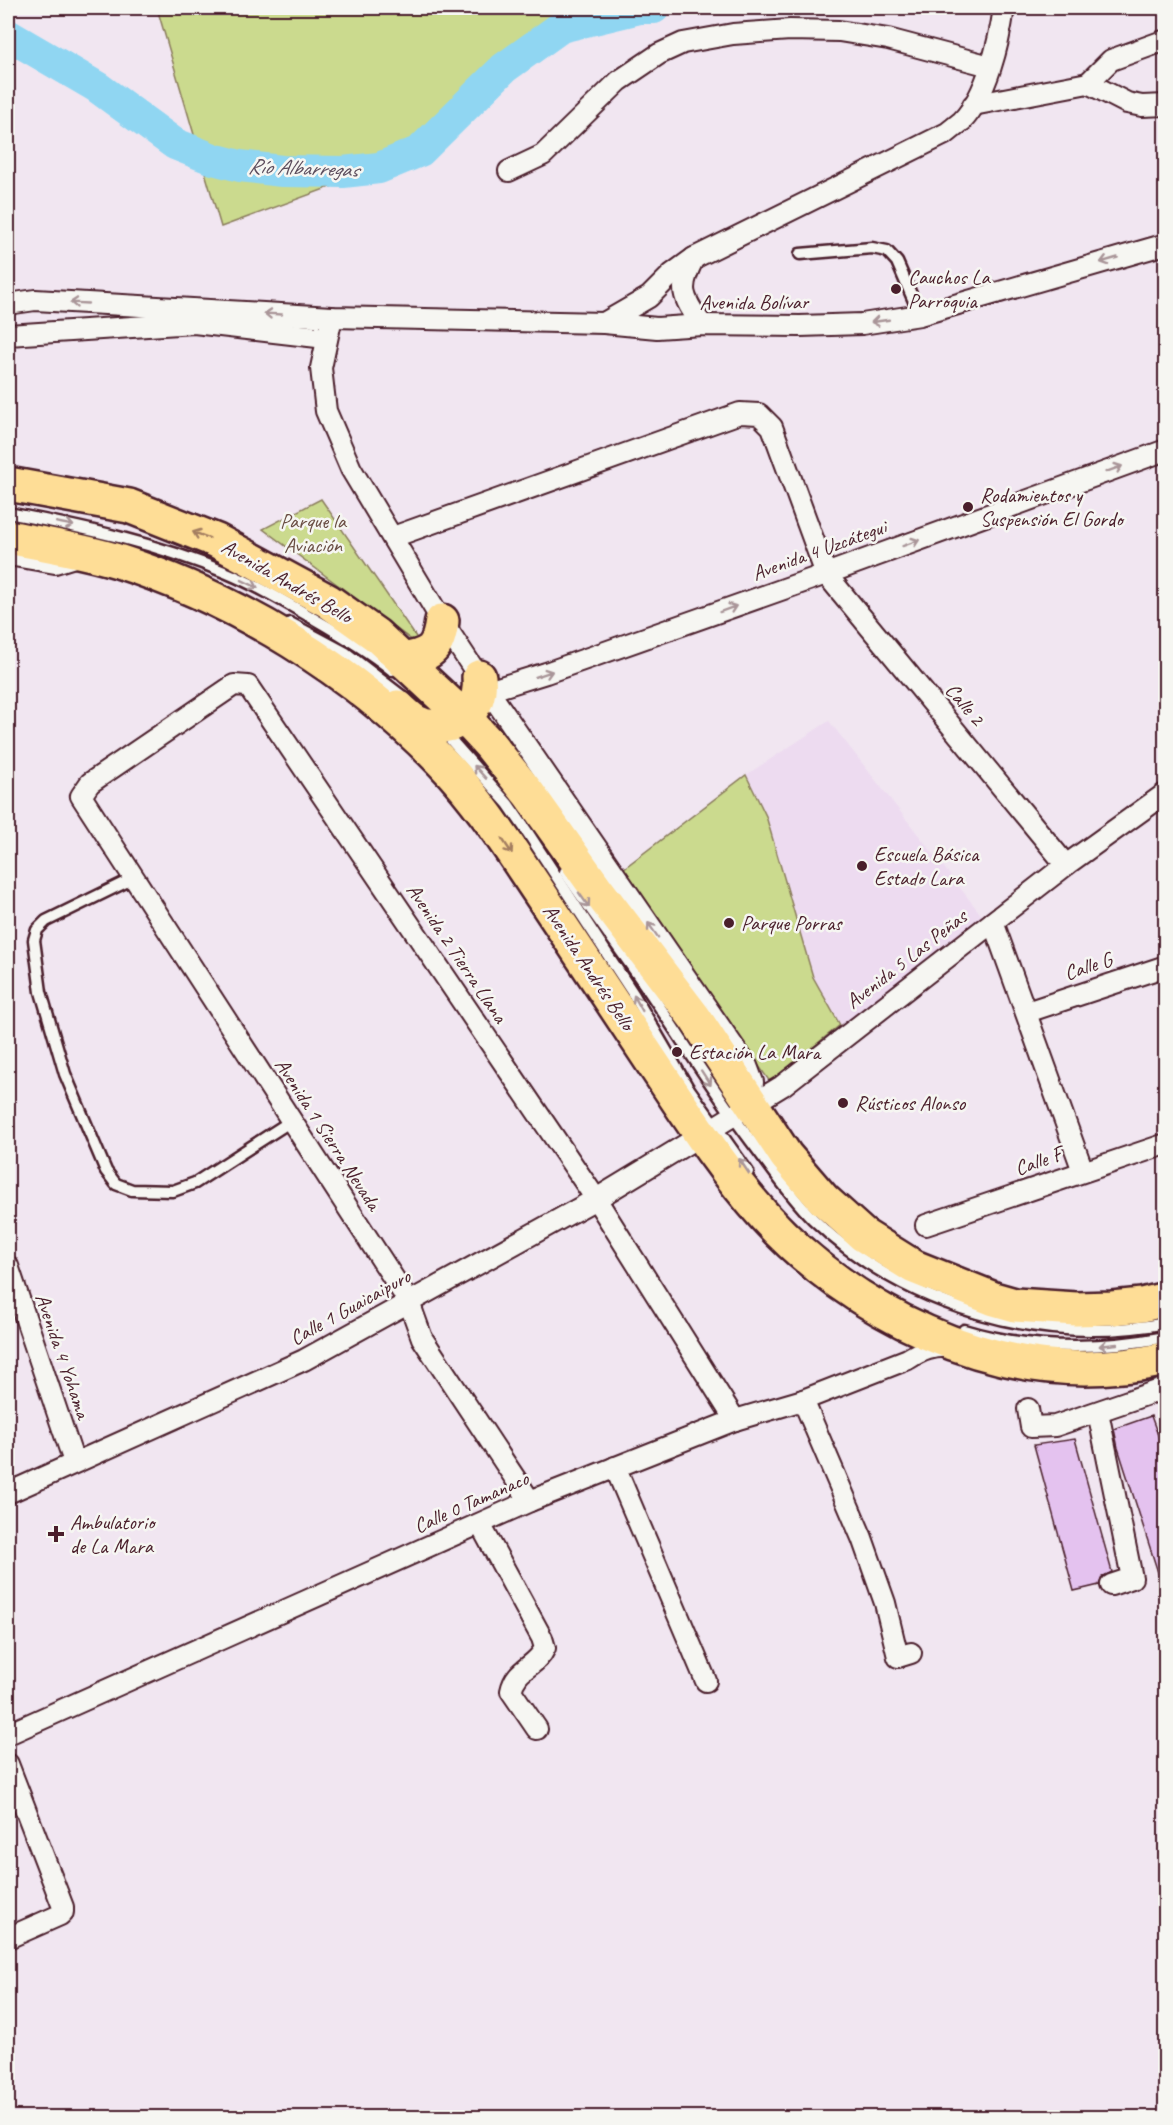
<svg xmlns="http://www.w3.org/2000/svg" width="1173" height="2125" font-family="Caveat,sans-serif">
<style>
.built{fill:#eddbf0}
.green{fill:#cbda8e;stroke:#8a7c5c;stroke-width:1.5}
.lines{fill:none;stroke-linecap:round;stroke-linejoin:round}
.river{stroke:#90d6f2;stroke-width:32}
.building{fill:#e4c2ef;stroke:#4a1f2b;stroke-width:1.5}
.lane-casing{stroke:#4a1f2b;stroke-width:15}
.street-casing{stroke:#4a1f2b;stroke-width:24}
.highway-casing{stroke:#4a1f2b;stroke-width:38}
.lane{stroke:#f6f6f2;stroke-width:10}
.street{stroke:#f6f6f2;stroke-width:20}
.highway{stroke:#fedd96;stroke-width:33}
.oneway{stroke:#a99598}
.oneway2{stroke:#a47e60}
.poi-dot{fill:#4a1f2b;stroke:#f6f6f2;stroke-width:2}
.labels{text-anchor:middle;stroke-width:5;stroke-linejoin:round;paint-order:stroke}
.poi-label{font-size:21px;fill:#4a1f2b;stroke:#f6f6f2;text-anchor:start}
.street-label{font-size:21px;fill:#4a1f2b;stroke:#f6f6f2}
.park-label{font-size:21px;fill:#6a4e44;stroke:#f6f6f2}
.water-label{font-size:22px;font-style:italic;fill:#5c4d5d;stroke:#f6f6f2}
</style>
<rect width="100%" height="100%" fill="#f1e6f1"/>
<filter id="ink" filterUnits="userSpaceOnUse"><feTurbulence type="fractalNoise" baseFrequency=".0167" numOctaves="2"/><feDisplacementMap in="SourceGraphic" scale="12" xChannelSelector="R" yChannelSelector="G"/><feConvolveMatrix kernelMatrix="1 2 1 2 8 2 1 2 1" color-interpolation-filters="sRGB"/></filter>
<g filter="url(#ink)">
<!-- built -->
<polygon class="built" points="829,721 983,917 878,1001 840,1025 813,977 766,816 746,775"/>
<!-- green -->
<g class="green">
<polygon points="157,8 618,8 591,14 546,33 412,157 221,227"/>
<polygon points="321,499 425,650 263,529"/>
<polygon points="746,775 766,816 813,977 840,1025 770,1082 623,869"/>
</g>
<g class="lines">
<!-- river -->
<polyline class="river" points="8,35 97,87 175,144 213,159 240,166 282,171 343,172 379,168 420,151 504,68 561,27 640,8 654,8"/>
</g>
<!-- building -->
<g class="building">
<polygon points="1151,1416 1166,1457 1166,1588 1163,1588 1118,1448 1114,1429"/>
<polygon points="1075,1439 1112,1572 1102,1577 1099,1585 1074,1591 1034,1445"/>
</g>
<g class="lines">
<!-- lane casing -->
<g class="lane-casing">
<g id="lane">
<polyline points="800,254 872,248 887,251 897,262 920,315"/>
<path d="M8,513c74,14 148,30 219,60 31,13 60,30 89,47 26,15 52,31 76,50"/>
<polyline points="290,623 346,653 407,700"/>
<polyline points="443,731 508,804 526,830 634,995 687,1086 748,1172"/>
<path d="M565,872c30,45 64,88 94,134 30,45 59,91 92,135 20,26 38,54 62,78 91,88 229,128 353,104"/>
<polyline points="134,878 46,921 37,930 34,940 41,992 65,1074 106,1171 116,1184 132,1190 173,1191 195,1183 291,1121"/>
<path d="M964,1330c66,20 134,20 202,7"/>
</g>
</g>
<!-- street casing -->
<g class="street-casing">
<g id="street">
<polyline points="1088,83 1111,60 1166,40"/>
<polyline points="973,105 1088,83 1127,103 1142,106 1166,105"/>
<polyline points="509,171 543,155 619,81 659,54 683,43 733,34 790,30 839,31 888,39 990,66"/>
<path d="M694,258c-17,32 -11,39 8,67"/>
<polyline points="8,304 35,300 332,317 604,323 657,328 702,325 800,326 862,324 920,315 1166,244"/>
<polyline points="332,317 321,368 326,411 351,469 442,621 479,677 747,1066 753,1082 752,1093"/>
<path d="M604,323l45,-26 23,-23 22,-16 253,-125c5,-4 10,-8 15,-12 25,-26 37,-78 42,-113"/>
<polyline points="8,335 194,323 326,338"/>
<polyline points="393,537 740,413 759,414 772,427 826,574 1066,865"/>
<polyline points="8,555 55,563 81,555"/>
<polyline points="488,691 546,673 826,574 1166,450"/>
<polyline points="993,922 1083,1171"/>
<polyline points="1027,1012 1166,966"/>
<polyline points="926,1225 1166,1144"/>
<polyline points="8,1266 74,1462"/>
<polyline points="803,1400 862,1538 885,1603 898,1657 911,1653"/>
<polyline points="1028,1409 1031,1427 1055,1426 1166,1388"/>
<polyline points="1098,1412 1132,1578 1111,1585"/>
<polyline points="615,1467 706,1681"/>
<polyline points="8,1493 304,1360 596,1199 782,1086 1066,865 1166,793"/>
<polyline points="530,1501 422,1338 409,1302 81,796 90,783 234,685 248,686 596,1199 735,1420"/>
<path d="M480,1524l62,114 3,10c-9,20 -29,19 -34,43l26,38"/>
<path d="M8,1734l522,-233 205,-81 68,-20 105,-41c14,-9 25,-13 41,-12"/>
<polyline points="8,1764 63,1907 63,1912 60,1915 8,1938"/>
</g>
</g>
<!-- highway casing -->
<g class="highway-casing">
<g id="highway">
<polyline points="8,484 129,506 217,541 328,601 376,635 465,718 489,744 529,794 599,892 695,1018 786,1156 823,1199 863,1235 914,1267 994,1299 1015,1305 1076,1309 1112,1308 1142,1305 1166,1299"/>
<path d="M8,537c36,7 74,13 110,24 121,39 235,109 324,201 40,41 71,92 103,139 39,59 78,118 117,176 32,48 64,97 103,140 87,95 224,163 356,149 15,-1 30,-4 45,-7"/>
<path d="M402,660c29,-5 36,-10 40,-39"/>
<path d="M398,707c7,6 14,14 23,17 6,3 13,2 19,2 26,-2 42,-22 39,-49"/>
</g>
</g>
<!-- lane -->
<use href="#lane" class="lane"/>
<!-- street -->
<use href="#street" class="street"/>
<!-- highway -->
<use href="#highway" class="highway"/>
</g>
<!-- one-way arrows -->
<defs><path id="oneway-shaft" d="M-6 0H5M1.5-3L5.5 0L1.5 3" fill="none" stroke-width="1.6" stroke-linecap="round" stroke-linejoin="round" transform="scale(1.5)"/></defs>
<g class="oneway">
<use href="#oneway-shaft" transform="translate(1109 260) rotate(164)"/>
<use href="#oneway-shaft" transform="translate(79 303) rotate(-177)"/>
<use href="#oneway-shaft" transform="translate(273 314) rotate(-177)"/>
<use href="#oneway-shaft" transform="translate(880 321) rotate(172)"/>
<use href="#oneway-shaft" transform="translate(1114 469) rotate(-20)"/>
<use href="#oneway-shaft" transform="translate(65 524) rotate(11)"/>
<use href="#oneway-shaft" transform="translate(911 543) rotate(-20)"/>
<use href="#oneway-shaft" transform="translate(250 584) rotate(26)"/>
<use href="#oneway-shaft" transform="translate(728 609) rotate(-20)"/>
<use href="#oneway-shaft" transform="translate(544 674) rotate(-18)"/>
<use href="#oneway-shaft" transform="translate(480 772) rotate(-132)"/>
<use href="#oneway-shaft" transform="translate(584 900) rotate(55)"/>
<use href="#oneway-shaft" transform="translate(653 930) rotate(-125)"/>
<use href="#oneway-shaft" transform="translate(638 1003) rotate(-119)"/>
<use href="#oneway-shaft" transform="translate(706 1078) rotate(57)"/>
<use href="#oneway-shaft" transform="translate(744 1166) rotate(-124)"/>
<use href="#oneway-shaft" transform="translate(1108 1345) rotate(174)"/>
</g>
<g class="oneway2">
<use href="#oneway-shaft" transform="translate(201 535) rotate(-159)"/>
<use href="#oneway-shaft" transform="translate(507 846) rotate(56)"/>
</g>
</g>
<!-- markers -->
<g class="poi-dot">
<circle cx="896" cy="289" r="6"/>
<circle cx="968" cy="507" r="6"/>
<circle cx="862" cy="866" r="6"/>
<circle cx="729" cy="923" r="6"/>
<circle cx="677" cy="1052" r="6"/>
<circle cx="843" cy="1103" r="6"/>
<path d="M53 1525h6v6h6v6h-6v6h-6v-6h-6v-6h6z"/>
</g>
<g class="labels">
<!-- poi labels -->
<g class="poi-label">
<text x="908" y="284">Cauchos La<tspan x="908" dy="24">Parroquia</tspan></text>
<text x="980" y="502">Rodamientos y<tspan x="980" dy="24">Suspensión El Gordo</tspan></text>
<text x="874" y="861">Escuela Básica<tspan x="874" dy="24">Estado Lara</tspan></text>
<text x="741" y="930">Parque Porras</text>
<text x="689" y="1059">Estación La Mara</text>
<text x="855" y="1110">Rústicos Alonso</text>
<text x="70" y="1529">Ambulatorio<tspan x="70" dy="24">de La Mara</tspan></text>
</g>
<!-- street labels -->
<g class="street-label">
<text x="754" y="309">Avenida Bolívar</text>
<text transform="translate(819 550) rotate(-20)" y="7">Avenida 4 Uzcátegui</text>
<text transform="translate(287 581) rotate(30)" y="7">Avenida Andrés Bello</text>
<text transform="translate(965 704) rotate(50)" y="7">Calle 2</text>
<text transform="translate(457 953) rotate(56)" y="7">Avenida 2 Tierra Llana</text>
<text transform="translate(906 959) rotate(-38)" y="7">Avenida 5 Las Peñas</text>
<text transform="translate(1088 966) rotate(-18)" y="7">Calle G</text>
<text transform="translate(589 967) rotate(56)" y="7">Avenida Andrés Bello</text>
<text transform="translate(328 1134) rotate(57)" y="7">Avenida 1 Sierra Nevada</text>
<text transform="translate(1038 1161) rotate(-19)" y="7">Calle F</text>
<text transform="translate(350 1307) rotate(-29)" y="7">Calle 1 Guaicaipuro</text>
<text transform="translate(63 1356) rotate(71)" y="7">Avenida 4 Yohama</text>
<text transform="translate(471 1502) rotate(-24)" y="7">Calle 0 Tamanaco</text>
</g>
<!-- park labels -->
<g class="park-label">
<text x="313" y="528">Parque la<tspan x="313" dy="24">Aviación</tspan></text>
</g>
<!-- water labels -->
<g class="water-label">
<text transform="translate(303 167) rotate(2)" y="8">Río Albarregas</text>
</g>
</g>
<!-- margin -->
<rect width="1173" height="2125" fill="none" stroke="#f6f6f2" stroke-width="30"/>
<rect x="15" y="15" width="1143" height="2095" fill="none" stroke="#4a1f2b" stroke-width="2" filter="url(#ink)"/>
</svg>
